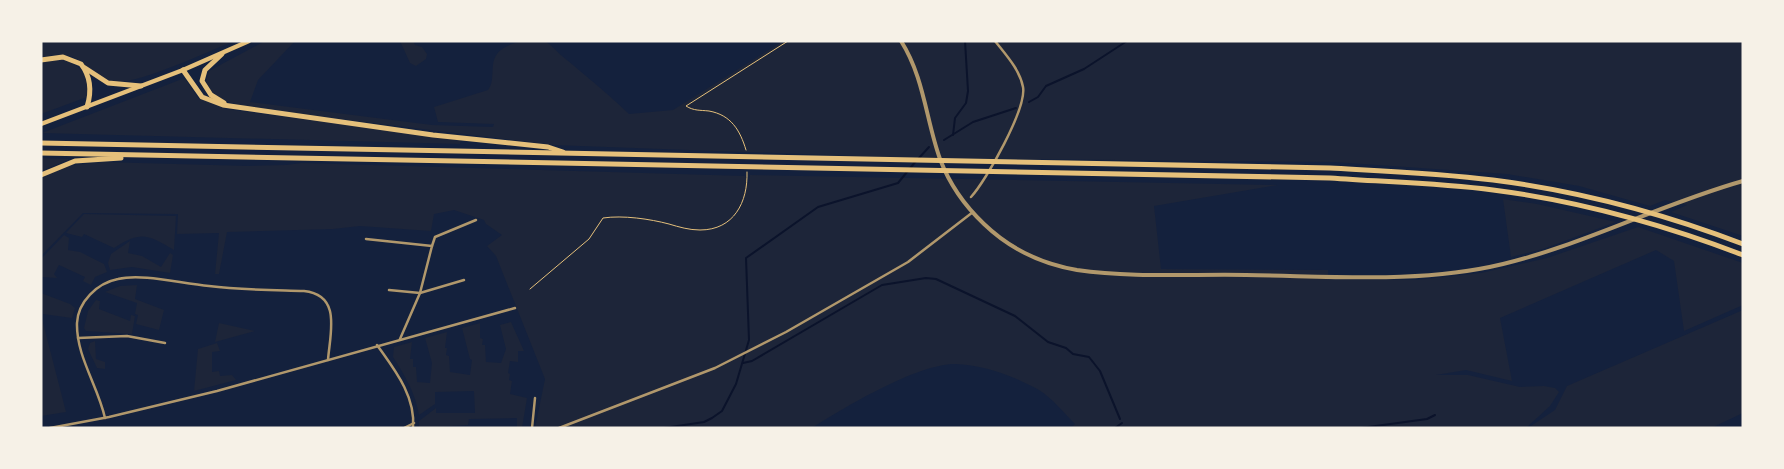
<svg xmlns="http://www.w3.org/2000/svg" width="1784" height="469" font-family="Helvetica,sans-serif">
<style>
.green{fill:#1d2539}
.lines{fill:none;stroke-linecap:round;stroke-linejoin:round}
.stream{stroke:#0b132b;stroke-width:2}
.path{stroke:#e5c07b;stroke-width:1}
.minor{stroke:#b1986c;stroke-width:2.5}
.tertiary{stroke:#b1986c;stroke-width:4}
.primary{stroke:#e5c07b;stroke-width:4.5}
.motorway{stroke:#e5c07b;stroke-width:5}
</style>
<rect width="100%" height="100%" fill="#14213d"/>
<!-- green -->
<g class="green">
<path d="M41,41h193c-27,11 -95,43 -120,41 -29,-2 -28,-38 -73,-24z"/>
<path d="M265,41h30l-37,39 -8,22 182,23 61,2 1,-3 -56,-2 -4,-15 54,-17c8,-10 1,-25 9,-36 8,-11 34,-17 47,-13 6,2 13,11 18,15 23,19 45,37 67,58l44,-4 110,-69h960v195l-72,-24 16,-7 -22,-5 -15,6 -71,-20 -72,-12 -173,-12 -424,-4 -357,-13 -295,-36c-19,-4 -46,-7 -52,-28l3,-10z"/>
<polygon points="400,41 413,41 415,45 422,47 427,54 426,59 416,66 410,63"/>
<path d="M57,59c19,2 37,17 30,38l-46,17v-51z"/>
<polygon points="182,79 186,80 198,98 226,109 461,140 460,144 42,133"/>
<polygon points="41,158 68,159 68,160 41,171"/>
<path d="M103,162l145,4 38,-1 16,-2 443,13 4,9 1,-10 528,10 -124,21 7,63 167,1v10h88l65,-7 66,-15 91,-31 105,36v42l-59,26 -10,-70 -18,-11 -156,68 12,63 -46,-11 -30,5h32l52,12 24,-1 11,2 4,4 -9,14 -24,22h-455l4,-4c-11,-11 -23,-26 -36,-34 -25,-14 -55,-25 -84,-26 -38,0 -110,43 -143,64h-277l10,-49 -49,-123 -9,-10 15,-11 -16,-11 -2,-4 -30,-10 -20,4 -3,17 -71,-5 -27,3 -106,3 -8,42h-4l4,-41 -42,1 1,-20 -95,-1 -42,43v-78l25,-12z"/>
<polygon points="1503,199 1537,204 1616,222 1543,249 1511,257"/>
<path d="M84,214l92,2 -2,34c-27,-16 -33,-19 -60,-2l-30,-14 -2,3 -16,-4z"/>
<polygon points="64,235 69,238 68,250 80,252 104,264 107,272 95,277 91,285 83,281 85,277 59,265 54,274 57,278 41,277 41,259"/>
<polygon points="130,241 128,253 142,256 161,267 170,253 173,255 170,273 132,267 110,270 108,263 111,254"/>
<polygon points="137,285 135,299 164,310 159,330 136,324 138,315 135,314 137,303 105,292 120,286"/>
<polygon points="41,293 70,304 75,308 72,318 43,314"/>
<polygon points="96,300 100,301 99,309 130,321 131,315 135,316 132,334 86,331 84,328 88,311"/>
<polygon points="1743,310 1743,413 1711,428 1528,428 1555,410 1567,386"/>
<polygon points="41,315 66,412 41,416"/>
<path d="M511,322l13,29h-6v11l-8,-1 -2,12 2,1 -1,6 3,1 -2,13 17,4 -5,30h-5v-10l-48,1 -1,6 -49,3v-7l17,-13v5h39l-1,-22 -39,1v12l-16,11c-4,-23 -14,-39 -26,-58l1,-10 18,-5 -2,17h3v8h3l1,15 13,1 2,-20 -7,-25 22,-6 -2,16h2l-1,7 3,1 1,16 20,3 2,-15 -2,-1 -8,-31 18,-5v15l3,1 -1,6h3l1,17 15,1 5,-14 -6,-24z"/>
<polygon points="219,323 255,331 215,342"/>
<polygon points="95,341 96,359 105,362 105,369 97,368 88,349 90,343"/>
<polygon points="217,343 220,351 212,352 212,372 219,371 220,376 232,375 236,380 194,391 198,349"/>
</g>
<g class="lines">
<!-- stream -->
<g class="stream">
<polyline points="1029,102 1038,97 1046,86 1084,69 1127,41"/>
<polyline points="953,135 955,118 966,103 968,91 965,41"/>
<polyline points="944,140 973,122 1016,108"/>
<polyline points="919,158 929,147"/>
<polyline points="743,363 752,361 882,285 926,278 936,279 1015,316 1048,342 1066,348 1073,354 1089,357 1100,371 1120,419"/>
<polyline points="664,428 704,422 712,418 722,411 736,384 749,340 746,258 818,207 898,183 916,161"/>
<polyline points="1115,428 1122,423"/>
<polyline points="1361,428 1427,419 1435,415"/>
</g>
<!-- path -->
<g class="path">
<path d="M746,150c-6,-20 -15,-35 -37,-39 -9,-1 -15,0 -23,-5l102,-65"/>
<path d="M530,289l59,-50 14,-21c20,-3 47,1 66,6 10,3 20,6 31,6 34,0 48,-28 47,-58"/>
</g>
<!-- minor -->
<g class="minor">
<path d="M971,197c15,-16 56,-89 52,-110 -3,-17 -17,-32 -28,-46"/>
<polyline points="366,239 432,246 420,293 400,339"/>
<polyline points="432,246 435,237 476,220"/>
<polyline points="389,290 420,293 464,280"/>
<polyline points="78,338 127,336 165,343"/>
<path d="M377,345c17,24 39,51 36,83"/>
<path d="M105,418c-7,-32 -29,-62 -28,-95 1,-21 20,-40 41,-44 25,-6 64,5 91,7 31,4 63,4 95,5 38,4 26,42 24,69"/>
<polyline points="50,428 109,417 217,391 515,308"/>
<polyline points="404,428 414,423"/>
<polyline points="532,428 535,398"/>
<polyline points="559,428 715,368 786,332 908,262 973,212"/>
</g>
<!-- tertiary -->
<path class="tertiary" d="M901,41c23,36 25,79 39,118 9,24 25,47 44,65 25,24 58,40 93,46 55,8 113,4 169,5 85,1 174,9 257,-11 83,-20 158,-60 240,-83"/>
<!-- primary -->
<polyline class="primary" points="41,124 183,70 249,41"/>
<!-- motorway -->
<g class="motorway">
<polyline points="222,54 205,70 202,81 211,95 224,103"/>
<path d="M41,60l22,-3 18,7c10,13 11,27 6,43"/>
<polyline points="85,68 108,83 141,86"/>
<polyline points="183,70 202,97 223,105 433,135 548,147 563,152"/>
<path d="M41,143l1289,25c55,3 109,5 163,12 86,11 169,33 250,64"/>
<path d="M41,153l1289,25c54,4 109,5 163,12 86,11 169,34 250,65"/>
<polyline points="41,175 75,161 121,158"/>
</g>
</g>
<!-- border -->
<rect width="1784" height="469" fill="none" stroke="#f6f1e7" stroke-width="85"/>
</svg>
